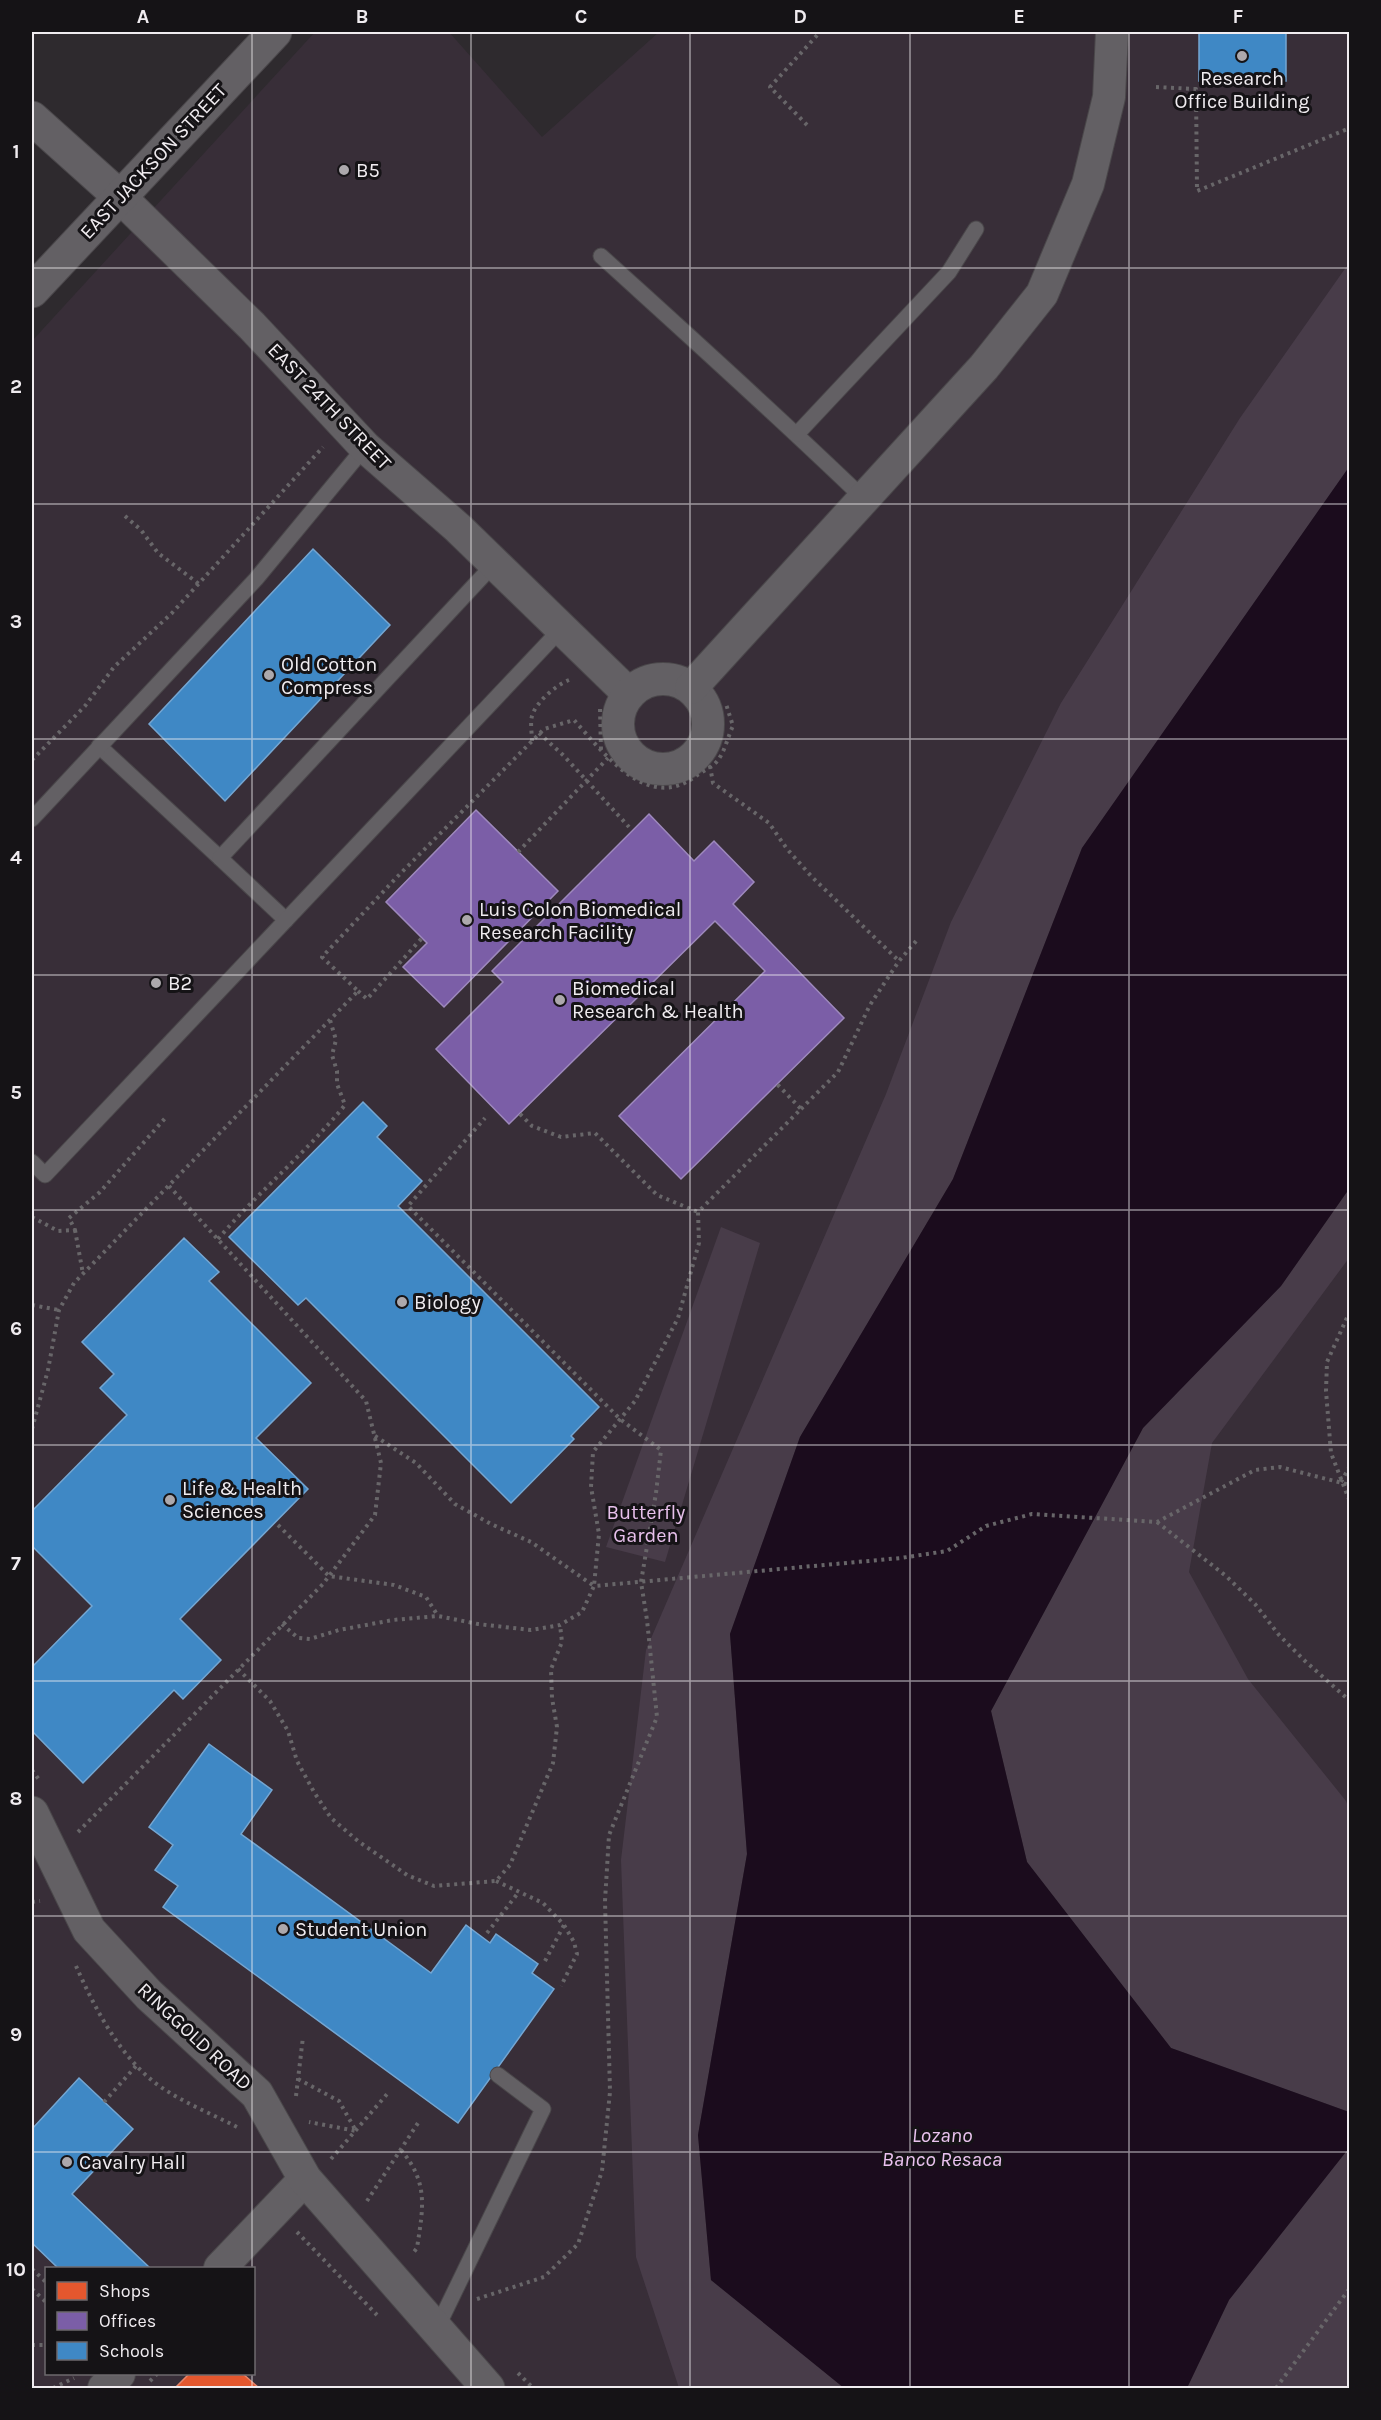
<svg xmlns="http://www.w3.org/2000/svg" width="1381" height="2420" font-family="Karla,sans-serif">
<style>
.built{fill:#382e38;fill-rule:evenodd}
.green{fill:#483c49}
.water{fill:#1b0c1d}
.shops{fill:#e4572e;stroke:#e88468;stroke-width:1.5}
.offices{fill:#7b5ea7;stroke:#9e89bd;stroke-width:1.5}
.schools{fill:#3f88c5;stroke:#74a6d2;stroke-width:1.5}
.lines{fill:none;stroke-linecap:round;stroke-linejoin:round}
.lane-casing{stroke:#4a474a;stroke-width:17}
.street-casing{stroke:#4a474a;stroke-width:34}
.secondary-casing{stroke:#4a474a;stroke-width:35}
.path{stroke:#686669;stroke-width:4;stroke-dasharray:3 4.5;stroke-linecap:butt}
.lane{stroke:#636064;stroke-width:15}
.street{stroke:#636064;stroke-width:32}
.secondary{stroke:#636064;stroke-width:33}
.grid{fill:none;stroke:#f0ecf0;stroke-width:1.5;stroke-opacity:0.55}
.poi-dot{fill:#aca8ac;stroke:#151316;stroke-width:2}
.labels{text-anchor:middle;stroke-width:6;stroke-linejoin:round;paint-order:stroke}
.poi-label{font-size:20px;fill:#f0ecf0;stroke:#151316;text-anchor:start}
.street-label{font-size:20px;fill:#f0ecf0;stroke:#151316}
.park-label{font-size:20px;fill:#e7c0eb;stroke:#151316}
.water-label{font-size:21px;font-style:italic;fill:#eac3ef;stroke:#151316}
.neatline{fill:none;stroke:#f0ecf0;stroke-width:2}
.grid-label{font-size:20px;text-anchor:middle;font-weight:bold;fill:#f0ecf0}
</style>
<rect width="100%" height="100%" fill="#2e2a2e"/>
<!-- built -->
<path class="built" d="M315,32h134l93,105 117,-105h690v2356h-1317v-2047zM46,2268h208v106h-208z"/>
<!-- green -->
<g class="green">
<polygon points="1349,263 1349,467 1082,848 953,1179 800,1437 730,1634 747,1854 698,2135 711,2280 844,2388 679,2388 636,2257 621,1860 646,1650 886,1094 951,922 1061,703 1240,418"/>
<polygon points="1349,1189 1349,1258 1212,1443 1189,1572 1248,1679 1346,1801 1349,1809 1349,2112 1171,2048 1027,1862 991,1711 1143,1428 1281,1286"/>
<polygon points="721,1227 760,1243 665,1562 606,1547"/>
<polygon points="1349,2148 1349,2388 1187,2388 1229,2300"/>
</g>
<!-- water -->
<polygon class="water" points="1349,467 1349,1189 1281,1286 1143,1428 991,1711 1027,1862 1171,2048 1349,2112 1349,2148 1229,2300 1187,2388 844,2388 711,2280 698,2135 747,1854 730,1634 800,1437 953,1179 1082,848"/>
<!-- shops -->
<polygon class="shops" points="189,2374 243,2374 259,2388 175,2388"/>
<!-- offices -->
<g class="offices">
<polygon points="476,810 558,891 444,1007 403,967 427,943 386,902"/>
<polygon points="649,814 694,861 714,841 754,882 733,904 844,1018 681,1179 619,1116 765,971 715,921 509,1124 436,1049 503,982 492,971"/>
</g>
<!-- schools -->
<g class="schools">
<rect x="1199" y="32" width="87" height="49"/>
<polygon points="313,549 390,625 225,801 149,724"/>
<polygon points="363,1102 387,1126 377,1137 422,1181 398,1206 599,1407 571,1436 574,1439 511,1503 306,1298 298,1305 229,1237"/>
<polygon points="184,1238 219,1272 209,1281 311,1383 256,1438 308,1489 180,1619 221,1660 183,1699 174,1690 83,1783 32,1731 32,1667 92,1606 32,1546 32,1511 127,1415 100,1388 114,1374 82,1342"/>
<polygon points="209,1744 272,1790 241,1834 431,1973 466,1925 490,1943 496,1934 538,1964 532,1973 554,1989 458,2123 163,1907 178,1886 155,1870 173,1845 149,1827"/>
<polygon points="79,2078 133,2129 72,2194 150,2268 58,2268 32,2243 32,2129"/>
</g>
<g class="lines">
<!-- lane casing -->
<g class="lane-casing">
<g id="lane">
<path d="M601,256c88,80 176,159 262,242"/>
<polyline points="797,434 949,272 976,229"/>
<polyline points="99,746 220,858"/>
<polyline points="32,819 256,579 365,447"/>
<polyline points="286,920 220,858 495,563"/>
<polyline points="32,1162 45,1175 562,628"/>
<polyline points="436,2330 543,2109 498,2075"/>
</g>
</g>
<!-- street casing -->
<g class="street-casing">
<g id="street">
<polyline points="119,196 252,326 365,447 458,528 629,694"/>
<circle cx="663" cy="724" r="45"/>
<polyline points="691,688 984,367 1042,294 1088,184 1109,97 1112,32"/>
<polyline points="220,2268 305,2179"/>
<polyline points="104,2388 119,2374"/>
</g>
</g>
<!-- secondary casing -->
<g class="secondary-casing">
<g id="secondary">
<polyline points="32,118 119,196"/>
<polyline points="32,291 275,32"/>
<polyline points="32,1813 89,1930 149,1995 257,2094 305,2179 488,2388"/>
</g>
</g>
<!-- path -->
<g class="path">
<polyline points="1156,87 1196,89 1197,191 1350,128"/>
<polyline points="807,125 770,87 820,32"/>
<polyline points="125,516 141,530 158,553 199,584"/>
<polyline points="600,709 601,750"/>
<polyline points="539,733 564,756 629,827"/>
<path d="M532,741c0,-7 -2,-18 0,-25 4,-14 24,-31 37,-36"/>
<polyline points="32,760 85,706 114,667 172,613 323,447"/>
<polyline points="710,766 713,783 769,823 787,849 812,877 899,961"/>
<polyline points="518,852 608,758"/>
<polyline points="358,991 367,999 422,938"/>
<polyline points="801,1109 838,1072 870,1005 899,961 917,940"/>
<polyline points="520,1114 532,1126 561,1137 595,1133 657,1195 698,1212"/>
<polyline points="32,1217 58,1231 75,1230 69,1218 100,1192 167,1116"/>
<polyline points="75,1230 83,1274"/>
<path d="M218,1239c40,-47 88,-86 127,-134l-8,-21v-13l-5,-16 4,-15 -6,-20"/>
<polyline points="32,1305 59,1310"/>
<polyline points="1350,1311 1327,1362 1326,1391 1331,1453 1350,1502"/>
<path d="M32,1429l16,-59 11,-60 15,-27 284,-292 -36,-34 75,-80 147,-148 30,-9c30,33 73,93 122,56 7,-5 18,-10 22,-16 7,-9 10,-24 15,-34l-7,-22"/>
<polyline points="375,1436 416,1463 455,1504 491,1524 531,1542 594,1586 599,1534 591,1487 593,1452 635,1401 678,1318 699,1243 698,1212 801,1109 777,1084"/>
<polyline points="1341,1482 1350,1466"/>
<polyline points="1157,1522 1226,1576 1255,1604 1279,1635 1305,1661 1350,1701"/>
<polyline points="278,1525 329,1576 394,1585 426,1597 438,1616"/>
<polyline points="282,1624 298,1638 310,1639 339,1630 393,1620 438,1616 478,1624 531,1630 560,1625 582,1612 594,1586 901,1558 947,1551 986,1526 1032,1514 1157,1522 1255,1470 1280,1467 1350,1485"/>
<polyline points="238,1669 270,1701 288,1731 297,1761 314,1792 331,1818 358,1841 407,1875 434,1886 496,1881 510,1865 553,1763 557,1727 552,1698 551,1669 562,1642 560,1625"/>
<polyline points="32,1770 40,1781"/>
<polyline points="78,1832 323,1584 375,1515 381,1463 366,1401 169,1186"/>
<polyline points="496,1881 543,1903 564,1925 574,1942 577,1954 561,1986"/>
<polyline points="32,1902 40,1901"/>
<polyline points="487,1933 518,1893"/>
<polyline points="545,1961 564,1925"/>
<path d="M76,1966c20,45 48,99 91,125 22,14 47,24 70,36"/>
<polyline points="298,2079 339,2101 356,2131 309,2122"/>
<polyline points="296,2096 303,2037"/>
<polyline points="104,2102 136,2066"/>
<path d="M401,2150c28,33 22,58 16,98l-4,5"/>
<polyline points="331,2159 388,2093"/>
<polyline points="367,2201 420,2120"/>
<polyline points="297,2232 377,2315"/>
<polyline points="32,2269 46,2282"/>
<polyline points="32,2289 46,2302"/>
<polyline points="477,2299 544,2277 578,2244 602,2171 610,2092 605,1901 609,1835 657,1717 647,1620 641,1582 656,1493 661,1450 620,1419 408,1206 485,1118"/>
<polyline points="32,2345 46,2345"/>
<polyline points="518,2373 533,2388"/>
<polyline points="150,2381 157,2374"/>
<polyline points="53,2388 74,2378"/>
<polyline points="1276,2388 1350,2288"/>
</g>
<!-- lane -->
<use href="#lane" class="lane"/>
<!-- street -->
<use href="#street" class="street"/>
<!-- secondary -->
<use href="#secondary" class="secondary"/>
</g>
<!-- grid -->
<path class="grid" d="M252,32v2236M471,32v2356M690,32v2356M910,32v2356M1129,32v2356M32,268h1318M32,504h1318M32,739h1318M32,975h1318M32,1210h1318M32,1445h1318M32,1681h1318M32,1916h1318M32,2152h1318M252,2374v14"/>
<!-- markers -->
<g class="poi-dot">
<circle cx="1242" cy="56" r="6"/>
<circle cx="344" cy="170" r="6"/>
<circle cx="269" cy="675" r="6"/>
<circle cx="467" cy="920" r="6"/>
<circle cx="156" cy="983" r="6"/>
<circle cx="560" cy="1000" r="6"/>
<circle cx="402" cy="1302" r="6"/>
<circle cx="170" cy="1500" r="6"/>
<circle cx="283" cy="1929" r="6"/>
<circle cx="67" cy="2162" r="6"/>
</g>
<g class="labels">
<!-- poi labels -->
<g class="poi-label">
<text x="1242" y="85" text-anchor="middle">Research<tspan x="1242" dy="23">Office Building</tspan></text>
<text x="356" y="177">B5</text>
<text x="281" y="671">Old Cotton<tspan x="281" dy="23">Compress</tspan></text>
<text x="479" y="916">Luis Colon Biomedical<tspan x="479" dy="23">Research Facility</tspan></text>
<text x="168" y="990">B2</text>
<text x="572" y="995">Biomedical<tspan x="572" dy="23">Research &amp; Health</tspan></text>
<text x="414" y="1309">Biology</text>
<text x="182" y="1495">Life &amp; Health<tspan x="182" dy="23">Sciences</tspan></text>
<text x="295" y="1936">Student Union</text>
<text x="79" y="2169">Cavalry Hall</text>
</g>
<!-- street labels -->
<g class="street-label">
<text transform="translate(153 161) rotate(-47)" y="7">EAST JACKSON STREET</text>
<text transform="translate(330 406) rotate(46)" y="7">EAST 24TH STREET</text>
<text transform="translate(195 2036) rotate(43)" y="7">RINGGOLD ROAD</text>
</g>
<!-- park labels -->
<g class="park-label">
<text x="646" y="1519">Butterfly<tspan x="646" dy="23">Garden</tspan></text>
</g>
<!-- water labels -->
<g class="water-label">
<text x="942" y="2142">Lozano<tspan x="942" dy="24">Banco Resaca</tspan></text>
</g>
</g>
<!-- border -->
<rect width="1381" height="2420" fill="none" stroke="#151316" stroke-width="66"/>
<!-- legend -->
<rect x="45" y="2267" width="210" height="108" fill="#151316" stroke="#6d6a6d" stroke-width="1.5"/>
<rect x="57" y="2282" width="30" height="18" fill="#e4572e" stroke="#6d6a6d" stroke-width="1.5"/>
<text x="99" y="2297" font-size="18" fill="#f0ecf0">Shops</text>
<rect x="57" y="2312" width="30" height="18" fill="#7b5ea7" stroke="#6d6a6d" stroke-width="1.5"/>
<text x="99" y="2327" font-size="18" fill="#f0ecf0">Offices</text>
<rect x="57" y="2342" width="30" height="18" fill="#3f88c5" stroke="#6d6a6d" stroke-width="1.5"/>
<text x="99" y="2357" font-size="18" fill="#f0ecf0">Schools</text>
<rect x="33" y="33" width="1315" height="2354" class="neatline"/>
<g class="grid-label">
<text x="143" y="23">A</text>
<text x="362" y="23">B</text>
<text x="581" y="23">C</text>
<text x="800" y="23">D</text>
<text x="1019" y="23">E</text>
<text x="1238" y="23">F</text>
<text x="16" y="158">1</text>
<text x="16" y="393">2</text>
<text x="16" y="628">3</text>
<text x="16" y="864">4</text>
<text x="16" y="1099">5</text>
<text x="16" y="1335">6</text>
<text x="16" y="1570">7</text>
<text x="16" y="1805">8</text>
<text x="16" y="2041">9</text>
<text x="16" y="2276">10</text>
</g>
</svg>
